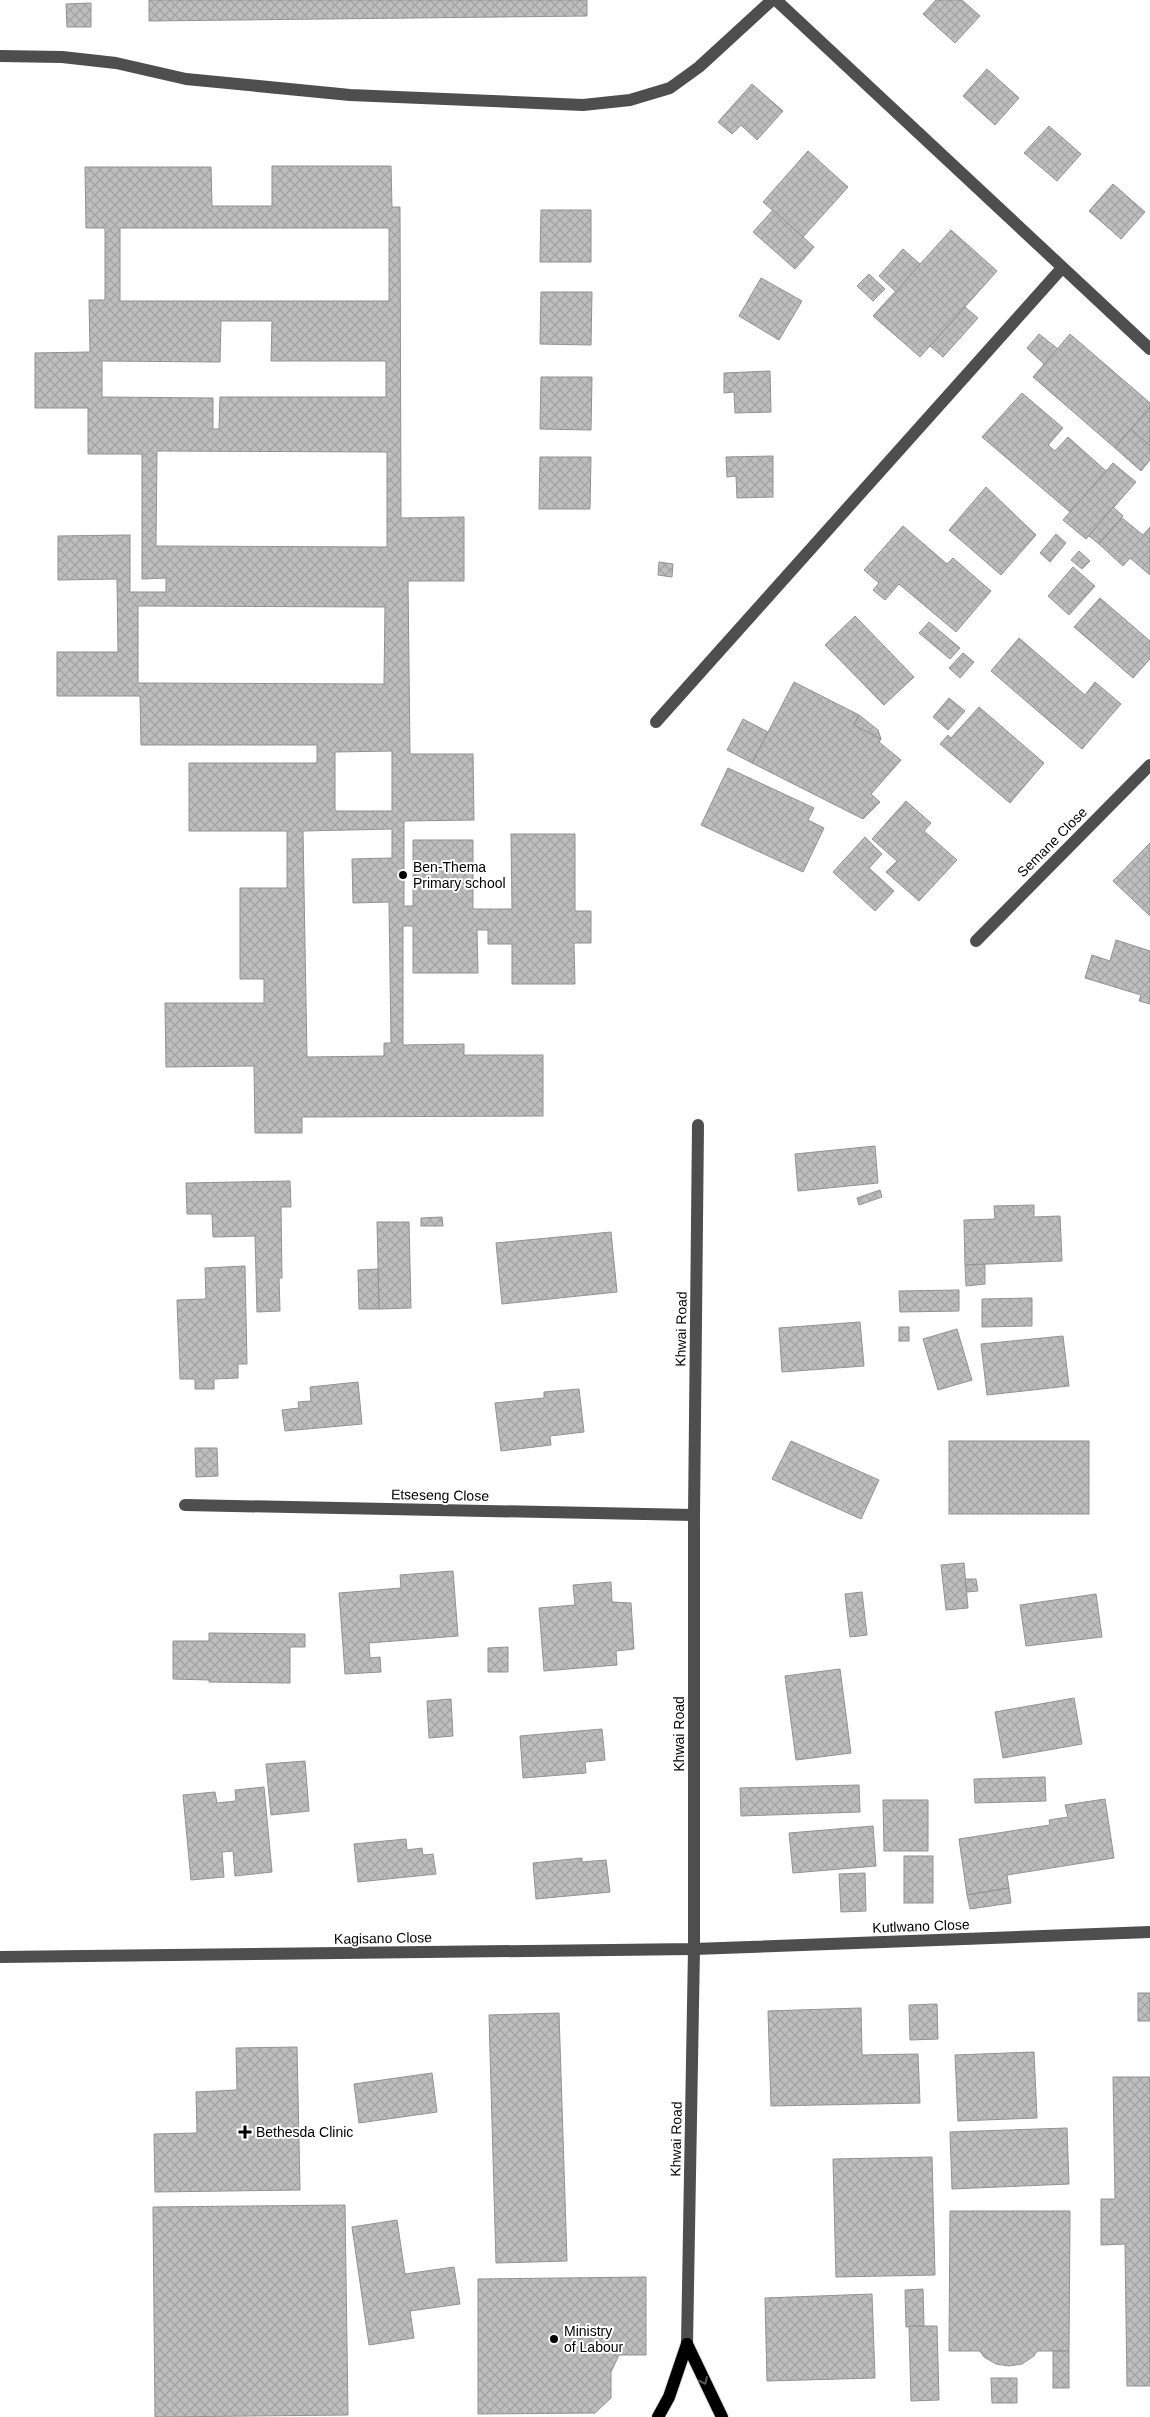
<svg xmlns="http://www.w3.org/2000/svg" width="1150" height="2417" font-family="Helvetica,sans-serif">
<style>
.building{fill:url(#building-cross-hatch);stroke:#929292;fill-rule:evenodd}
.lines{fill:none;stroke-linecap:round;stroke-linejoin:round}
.major-casing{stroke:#dbdbdb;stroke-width:14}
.minor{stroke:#4e4e4e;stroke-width:12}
.major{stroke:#000;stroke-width:12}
.oneway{stroke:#595959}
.poi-dot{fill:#000;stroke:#fff;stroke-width:2}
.labels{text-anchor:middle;stroke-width:4;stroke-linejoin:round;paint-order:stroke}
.street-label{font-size:14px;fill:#000;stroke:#fff}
.poi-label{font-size:14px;fill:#000;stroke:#fff;text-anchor:start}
</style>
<defs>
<pattern id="building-cross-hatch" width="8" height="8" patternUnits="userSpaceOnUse" patternTransform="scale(1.25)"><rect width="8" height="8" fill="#bebebe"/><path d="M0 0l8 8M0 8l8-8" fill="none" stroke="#a2a2a2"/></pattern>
</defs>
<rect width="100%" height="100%" fill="#fff"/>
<!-- building -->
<g class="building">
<polygon points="149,0 587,0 587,16 149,21"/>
<polygon points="936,0 962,0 980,16 955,43 923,14"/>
<polygon points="91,3 91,27 67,27 66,4"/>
<polygon points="987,69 1019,98 995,125 963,96"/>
<polygon points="752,84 783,111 757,140 741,125 732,134 718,122"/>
<polygon points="1049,126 1081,154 1057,181 1024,153"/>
<polygon points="808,151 848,187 803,237 763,202"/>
<path d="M272,166h119l1,41h8l1,311 63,-1v64h-56l2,173h63l1,66 -70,1v85h9v-66h60v69h39l-1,-75h64v77h16v32h-17l1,41h-63v-40h-24v-14h-11l1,43h-65v-47h-10v119l61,-1v11h79v61l-241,1v16h-47l-1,-67 -88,1 -1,-64h99v-24h-24v-91h47v-57h-98v-68h128v-18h-176l-1,-49h-83v-44h61l-1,-73 -59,1v-44l72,-1v57h36v-14l-24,1v-125h-54v-46h-53v-55l55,-1 -1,-52h16v-72h-19l-1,-61h126l1,39h60zM120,228h269v73h-269zM221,321h51l-1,40h115v36h-166l-1,32h-6v-31l-111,-1v-36l118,1zM157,451l230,1v95l-231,-1zM138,606l247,1 -1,77 -246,-1zM392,751v60h-57v-59zM392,829v29l-40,1 1,44 36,-1 2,141h-7v13l-77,1 -4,-226z"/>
<polygon points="1113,184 1145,212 1121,239 1089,211"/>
<polygon points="541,210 591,210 591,262 540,262"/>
<polygon points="773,210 814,247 795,269 753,232"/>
<polygon points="951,230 997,271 920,357 873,316"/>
<polygon points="903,249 920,264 896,292 879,276"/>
<polygon points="869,274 885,289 873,301 857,286"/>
<polygon points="761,278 802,301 779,340 739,316"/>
<polygon points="541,292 592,292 591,345 540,344"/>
<polygon points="965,307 978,318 943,357 930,346"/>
<polygon points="1039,334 1058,349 1044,364 1027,348"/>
<polygon points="1070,334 1150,403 1150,407 1115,448 1033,377"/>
<polygon points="770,371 771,412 735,413 734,392 724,393 724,373"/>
<polygon points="541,377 592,377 591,430 540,429"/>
<polygon points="1022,393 1063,428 1048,445 1055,451 1068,437 1106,471 1070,512 982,437"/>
<polygon points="1150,407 1150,446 1131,429"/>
<polygon points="1131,429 1150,446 1150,460 1141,471 1115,448"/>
<polygon points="773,456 773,497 737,498 736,476 727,477 726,457"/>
<polygon points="540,457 591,457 590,509 539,509"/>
<polygon points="1113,463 1136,482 1086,539 1063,520"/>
<polygon points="986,487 1036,535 1001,575 949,530"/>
<polygon points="1113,507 1123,516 1099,544 1089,536"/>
<polygon points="1122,518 1143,535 1150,527 1150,575 1130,558 1123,566 1099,544"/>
<polygon points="903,526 947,564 953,558 991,591 956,632 899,584 885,600 873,590 879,583 864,570"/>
<polygon points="1056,534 1066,543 1050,562 1040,553"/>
<polygon points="1079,551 1090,561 1082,569 1071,560"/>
<polygon points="659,562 673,564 672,577 658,575"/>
<polygon points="1073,567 1095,586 1069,615 1048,596"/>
<polygon points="1100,598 1150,641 1150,659 1133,678 1074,627"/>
<polygon points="855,616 914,677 884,705 825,645"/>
<polygon points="929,622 960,648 950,659 919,633"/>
<polygon points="1019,638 1085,695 1095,682 1121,704 1082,749 991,671"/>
<polygon points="963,653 974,662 960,678 949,668"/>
<polygon points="794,682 859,715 854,725 881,739 879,742 901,760 871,794 880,802 863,819 752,763"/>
<polygon points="949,698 965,711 948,730 933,717"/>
<polygon points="979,707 1044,763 1010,803 940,744 948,735 951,738"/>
<polygon points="859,715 878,730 881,739 854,725"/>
<polygon points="743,719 768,732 752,763 727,750"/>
<polygon points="728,768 814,808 808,820 824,828 803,872 701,825"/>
<polygon points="906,801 931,823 924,831 957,860 919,901 886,872 897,861 872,839"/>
<polygon points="865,837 882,854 869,868 894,891 875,911 833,872"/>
<polygon points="1150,843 1150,916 1113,881"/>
<polygon points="1116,940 1150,951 1150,1004 1139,1001 1141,995 1085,978 1092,955 1110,961"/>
<polygon points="875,1146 878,1183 798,1191 795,1154"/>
<polygon points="290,1181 291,1207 281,1207 282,1278 279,1278 280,1311 257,1312 255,1236 213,1237 212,1214 187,1214 186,1183"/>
<polygon points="880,1190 882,1197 859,1205 857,1198"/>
<polygon points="1034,1205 1034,1217 1060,1216 1062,1261 965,1265 964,1220 995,1219 994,1206"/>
<polygon points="442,1217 443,1226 421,1226 421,1218"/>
<polygon points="377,1222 409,1222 411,1308 379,1309"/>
<polygon points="611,1232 617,1292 502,1304 496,1243"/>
<polygon points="985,1264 985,1284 966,1286 965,1265"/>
<polygon points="245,1266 247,1364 238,1364 238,1378 214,1379 214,1389 195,1389 195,1379 180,1379 177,1300 206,1299 205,1268"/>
<polygon points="378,1269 379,1309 359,1309 358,1270"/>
<polygon points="959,1290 959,1311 900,1312 899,1291"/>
<polygon points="1032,1298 1032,1326 982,1327 982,1299"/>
<polygon points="860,1322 864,1366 782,1372 779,1328"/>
<rect x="899" y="1327" width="10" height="14"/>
<polygon points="957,1329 972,1380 938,1390 923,1339"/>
<polygon points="1063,1336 1069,1386 987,1395 981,1344"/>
<polygon points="358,1382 362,1424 285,1431 282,1410 299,1408 298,1402 311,1401 310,1387"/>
<polygon points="579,1389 584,1432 550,1436 551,1445 501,1451 495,1403 544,1398 544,1392"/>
<polygon points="791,1441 879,1480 861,1519 772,1479"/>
<rect x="949" y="1441" width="140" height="73"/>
<polygon points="195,1448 217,1448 218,1476 196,1477"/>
<polygon points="964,1563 968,1608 946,1610 941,1565"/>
<polygon points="453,1571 458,1636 369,1643 370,1658 380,1657 381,1672 345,1674 339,1593 401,1588 400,1575"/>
<polygon points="965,1579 976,1579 978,1591 967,1592"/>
<polygon points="611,1582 612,1602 631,1603 634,1649 616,1651 617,1665 544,1671 539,1608 575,1605 573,1585"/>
<polygon points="862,1592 867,1635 850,1637 845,1594"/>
<polygon points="1096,1594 1102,1637 1026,1646 1020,1605"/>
<polygon points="209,1633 305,1634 305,1647 290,1647 290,1683 209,1682 209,1680 173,1679 173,1641 209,1641"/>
<polygon points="508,1647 508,1672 488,1672 488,1648"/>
<polygon points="840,1669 851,1753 796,1760 785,1676"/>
<polygon points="1074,1698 1082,1744 1003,1758 995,1712"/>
<polygon points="451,1699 453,1736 429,1738 427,1701"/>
<polygon points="602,1729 605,1760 585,1762 586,1773 523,1778 520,1736"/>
<polygon points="305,1761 309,1811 271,1815 266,1764"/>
<polygon points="1045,1777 1046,1801 975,1803 974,1779"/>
<polygon points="859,1785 860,1812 741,1816 740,1788"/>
<polygon points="264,1787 272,1872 235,1876 233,1851 222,1852 224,1877 191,1880 183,1795 215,1792 217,1803 236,1801 235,1790"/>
<polygon points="1105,1799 1114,1858 1007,1875 1009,1888 967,1895 959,1839 1050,1825 1049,1820 1068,1817 1065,1805"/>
<polygon points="883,1800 928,1800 928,1851 884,1851"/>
<polygon points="873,1826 876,1866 793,1873 789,1833"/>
<polygon points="406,1839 407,1850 422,1848 423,1855 433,1854 436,1874 358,1882 354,1844"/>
<rect x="904" y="1856" width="29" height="47"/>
<polygon points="582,1858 582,1862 606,1860 610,1892 536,1899 533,1863"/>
<polygon points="865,1873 866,1911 841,1912 839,1874"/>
<polygon points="1009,1888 1011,1903 970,1909 967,1895"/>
<rect x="1138" y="1993" width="12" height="28"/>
<polygon points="937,2004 938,2039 910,2040 909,2005"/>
<polygon points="861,2008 862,2055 918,2054 920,2103 771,2106 768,2011"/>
<polygon points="559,2013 567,2261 496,2263 489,2015"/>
<polygon points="297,2047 300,2190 155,2192 154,2134 197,2133 196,2092 237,2090 236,2048"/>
<polygon points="1034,2052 1037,2118 958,2121 955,2055"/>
<polygon points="432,2073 437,2112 359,2123 354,2084"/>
<polygon points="1113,2077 1150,2077 1150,2386 1127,2386 1125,2244 1101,2245 1101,2199 1115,2199"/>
<polygon points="1067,2128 1069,2184 952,2189 950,2132"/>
<polygon points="932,2157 935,2275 836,2277 833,2159"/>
<polygon points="345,2205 348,2415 155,2417 153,2207"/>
<polygon points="950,2211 1070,2211 1069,2351 1037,2351 1034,2356 1022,2364 1009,2366 996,2364 984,2357 980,2351 949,2351"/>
<polygon points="397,2220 405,2274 454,2267 460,2304 410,2311 414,2338 369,2345 352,2227"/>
<polygon points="646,2277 646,2355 619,2355 611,2372 611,2398 595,2413 478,2414 478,2279"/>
<polygon points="923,2289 924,2326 906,2327 905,2290"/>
<polygon points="872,2294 875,2378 767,2381 765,2298"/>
<polygon points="909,2326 937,2326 939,2400 911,2401"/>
<rect x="1053" y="2351" width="16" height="37"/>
<polygon points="991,2378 1017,2378 1017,2403 992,2403"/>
</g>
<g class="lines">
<!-- major casing -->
<g class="major-casing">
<g id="major">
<polyline points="687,2344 722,2417"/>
<polyline points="658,2417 669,2397 687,2344"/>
</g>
</g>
<!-- minor -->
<g class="minor">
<polyline points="776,0 1150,349"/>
<polyline points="0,56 62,57 116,63 186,79 350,95 583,105 630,100 670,88 699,67 772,0"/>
<polyline points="656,722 1062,268"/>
<polyline points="976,941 1150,765"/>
<polyline points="185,1505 694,1515"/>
<polyline points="0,1957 694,1949 1150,1932"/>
<polyline points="687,2344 694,1949 694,1515 698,1125"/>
</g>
<!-- major -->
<use href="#major" class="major"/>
</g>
<!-- one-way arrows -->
<defs><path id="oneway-chevron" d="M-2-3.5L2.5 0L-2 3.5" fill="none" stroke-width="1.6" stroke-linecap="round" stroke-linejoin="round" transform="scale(1.25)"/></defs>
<use class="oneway" href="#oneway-chevron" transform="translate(704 2381) rotate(65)"/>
<!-- markers -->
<g class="poi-dot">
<circle cx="403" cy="875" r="5"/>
<path d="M242.5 2124.5h5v5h5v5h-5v5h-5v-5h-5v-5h5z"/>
<circle cx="554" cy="2339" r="5"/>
</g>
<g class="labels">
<!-- street labels -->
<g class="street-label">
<text transform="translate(1052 842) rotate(-45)" y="5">Semane Close</text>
<text transform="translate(681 1329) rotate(-89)" y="5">Khwai Road</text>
<text transform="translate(440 1495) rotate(1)" y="5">Etseseng Close</text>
<text transform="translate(679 1734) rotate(-90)" y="5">Khwai Road</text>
<text transform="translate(921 1926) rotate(-2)" y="5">Kutlwano Close</text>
<text transform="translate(383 1938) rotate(-1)" y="5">Kagisano Close</text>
<text transform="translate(676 2139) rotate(-89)" y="5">Khwai Road</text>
</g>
<!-- poi labels -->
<g class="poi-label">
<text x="413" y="872">Ben-Thema<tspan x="413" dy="16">Primary school</tspan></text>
<text x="256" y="2137">Bethesda Clinic</text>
<text x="564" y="2336">Ministry<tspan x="564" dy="16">of Labour</tspan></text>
</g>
</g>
</svg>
